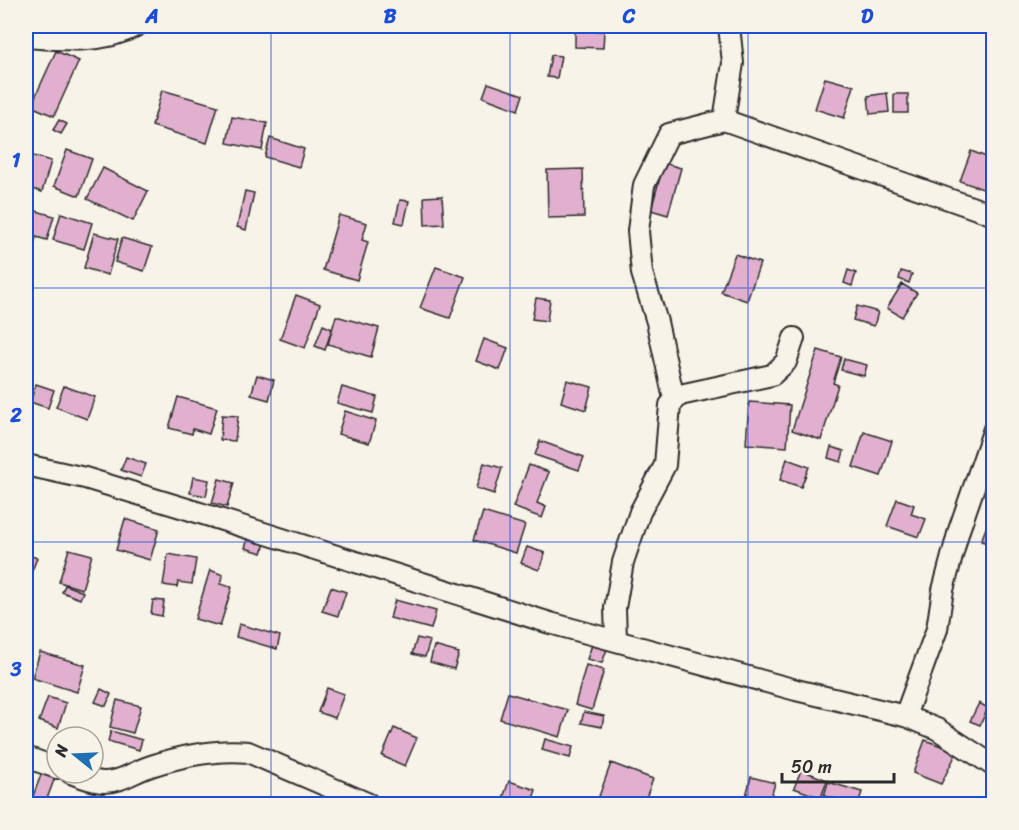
<svg xmlns="http://www.w3.org/2000/svg" width="1019" height="830" font-family="Sriracha,sans-serif">
<style>
.building{fill:#e2b0cf;stroke:#2b2b2b;stroke-width:1.5}
.lines{fill:none;stroke-linecap:round;stroke-linejoin:round}
.minor-casing{stroke:#2b2b2b;stroke-width:24}
.minor{stroke:#f7f3e8;stroke-width:20}
.grid{fill:none;stroke:#1d4ed8;stroke-width:1.5;stroke-opacity:0.55}
.neatline{fill:none;stroke:#1d4ed8;stroke-width:2}
.grid-label{font-size:20px;text-anchor:middle;font-weight:bold;fill:#1d4ed8}
</style>
<rect width="100%" height="100%" fill="#f7f3e8"/>
<filter id="ink" filterUnits="userSpaceOnUse"><feTurbulence type="fractalNoise" baseFrequency=".0167" numOctaves="2"/><feDisplacementMap in="SourceGraphic" scale="12" xChannelSelector="R" yChannelSelector="G"/><feConvolveMatrix kernelMatrix="1 2 1 2 8 2 1 2 1" color-interpolation-filters="sRGB"/></filter>
<g filter="url(#ink)">
<!-- building -->
<g class="building">
<polygon points="575,30 604,31 603,48 575,47"/>
<polygon points="56,51 79,61 54,116 31,106"/>
<polygon points="551,55 561,56 557,78 547,77"/>
<polygon points="825,78 854,86 844,118 815,109"/>
<polygon points="488,83 523,95 518,110 483,97"/>
<polygon points="162,90 218,106 207,143 152,126"/>
<polygon points="887,93 889,112 870,114 868,96"/>
<rect x="894" y="94" width="14" height="19"/>
<polygon points="232,117 267,123 262,150 227,143"/>
<polygon points="59,120 67,124 61,134 53,130"/>
<polygon points="270,138 304,149 299,167 265,157"/>
<polygon points="67,150 92,159 79,196 54,186"/>
<polygon points="971,151 994,160 994,193 960,181"/>
<polygon points="26,154 51,161 42,192 26,187"/>
<polygon points="664,163 681,168 668,215 651,210"/>
<polygon points="103,168 148,191 133,221 87,199"/>
<polygon points="583,169 584,217 548,218 547,170"/>
<polygon points="245,191 254,193 246,230 237,227"/>
<polygon points="442,196 444,224 425,225 424,197"/>
<polygon points="400,200 409,201 404,224 395,222"/>
<polygon points="26,208 54,216 47,240 36,237 35,241 26,239"/>
<polygon points="61,213 92,223 84,249 53,240"/>
<polygon points="339,215 367,223 362,240 368,242 357,280 323,270"/>
<polygon points="94,233 118,239 108,275 84,268"/>
<polygon points="122,238 152,247 144,271 115,262"/>
<polygon points="735,254 760,263 747,301 721,292"/>
<polygon points="436,267 465,277 450,318 420,308"/>
<polygon points="848,270 856,273 852,286 844,283"/>
<polygon points="901,271 912,274 909,283 899,279"/>
<polygon points="902,284 917,293 902,317 887,308"/>
<polygon points="296,295 320,304 305,348 280,339"/>
<polygon points="536,298 550,300 547,321 532,319"/>
<polygon points="857,306 878,312 874,326 853,320"/>
<polygon points="336,316 379,328 371,357 328,344"/>
<polygon points="323,325 332,329 325,350 315,346"/>
<polygon points="484,339 508,348 500,370 476,361"/>
<polygon points="818,350 841,357 833,383 838,385 821,440 792,430"/>
<polygon points="844,359 867,365 864,376 841,370"/>
<polygon points="257,375 274,380 269,400 251,395"/>
<polygon points="567,380 592,387 586,410 561,402"/>
<polygon points="36,384 54,390 48,408 30,402"/>
<polygon points="64,386 95,397 87,419 56,407"/>
<polygon points="342,387 377,397 373,413 337,403"/>
<polygon points="178,397 217,408 209,434 193,429 192,434 169,428"/>
<polygon points="749,402 790,405 787,447 746,444"/>
<polygon points="345,411 376,421 369,443 338,434"/>
<polygon points="222,415 238,416 235,441 220,440"/>
<polygon points="864,432 892,441 881,476 853,467"/>
<polygon points="540,441 584,457 579,470 535,455"/>
<polygon points="831,447 844,451 841,462 828,458"/>
<polygon points="126,457 146,464 141,477 121,470"/>
<polygon points="787,459 809,467 801,487 780,480"/>
<polygon points="484,463 502,468 494,494 476,488"/>
<polygon points="529,465 549,472 537,503 546,507 542,518 513,507"/>
<polygon points="193,477 209,480 206,496 190,493"/>
<polygon points="219,479 234,483 227,507 212,503"/>
<polygon points="897,499 914,505 911,514 926,519 919,537 887,526"/>
<polygon points="994,507 994,545 981,541"/>
<polygon points="483,512 525,525 516,553 474,540"/>
<polygon points="125,519 159,529 150,560 116,550"/>
<polygon points="249,535 266,540 262,553 245,548"/>
<polygon points="527,547 545,553 539,570 521,563"/>
<polygon points="69,549 92,555 82,589 59,582"/>
<polygon points="26,554 37,558 32,571 26,569"/>
<polygon points="168,554 196,559 192,584 178,582 177,587 163,585"/>
<polygon points="210,570 223,575 220,584 232,587 220,626 195,619"/>
<polygon points="65,585 83,592 80,599 62,592"/>
<polygon points="331,587 346,592 338,616 322,611"/>
<polygon points="153,600 164,601 162,616 151,614"/>
<polygon points="395,600 436,611 431,629 390,618"/>
<polygon points="239,624 280,636 277,649 236,637"/>
<polygon points="417,638 430,641 425,657 412,654"/>
<polygon points="592,645 607,649 602,663 587,659"/>
<polygon points="434,646 459,653 454,669 430,662"/>
<polygon points="40,652 85,665 77,692 32,678"/>
<polygon points="586,665 604,670 592,710 575,705"/>
<polygon points="327,688 344,694 335,718 318,712"/>
<polygon points="101,689 111,694 106,706 95,702"/>
<polygon points="508,693 568,710 560,737 500,719"/>
<polygon points="48,697 66,703 58,728 39,721"/>
<polygon points="117,700 141,706 133,733 110,727"/>
<polygon points="979,703 988,708 980,725 970,721"/>
<polygon points="584,712 604,716 602,727 581,723"/>
<polygon points="394,728 417,738 405,766 382,756"/>
<polygon points="111,731 142,740 139,750 108,741"/>
<polygon points="545,739 573,747 570,758 542,750"/>
<polygon points="925,740 957,752 941,784 913,773"/>
<polygon points="611,763 653,779 644,803 629,798 626,804 597,802"/>
<polygon points="44,767 57,772 45,804 30,804"/>
<polygon points="801,770 827,780 821,798 794,788"/>
<polygon points="751,777 775,783 769,804 744,804"/>
<polygon points="509,781 536,790 531,804 501,804"/>
<polygon points="828,782 862,792 858,804 824,796"/>
</g>
<g class="lines">
<!-- minor casing -->
<g class="minor-casing">
<g id="minor">
<path d="M26,37c37,3 77,7 110,-11"/>
<polyline points="724,120 733,63 729,26"/>
<polyline points="674,399 657,322 642,273 638,231 644,185 669,134 724,120 994,215"/>
<polyline points="26,465 85,478 184,508 550,623 796,690 905,716 937,729 994,766"/>
<polyline points="616,639 615,608 623,562 640,512 665,465 670,405 680,395 772,375 786,362 794,338"/>
<polyline points="905,716 937,629 943,590 959,530 994,429"/>
<polyline points="26,757 57,768"/>
<path d="M71,773c10,4 21,8 31,9 18,1 33,-11 49,-16 31,-10 65,-17 97,-14l121,52"/>
</g>
</g>
<!-- minor -->
<use href="#minor" class="minor"/>
</g>
</g>
<!-- grid -->
<path class="grid" d="M271,26v778M510,26v778M748,26v778M26,288h968M26,542h968"/>
<!-- margin -->
<rect width="1019" height="830" fill="none" stroke="#f7f3e8" stroke-width="66"/>
<!-- north arrow -->
<g transform="translate(75 755) rotate(288)"><circle r="28" fill="#f7f3e8" stroke="#a5a39c" stroke-width="1.5"/>
<path d="M0-4.5L10 22L0 15L-10 22Z" fill="#1f6fb2"/>
<text y="-9" font-size="16" font-weight="bold" text-anchor="middle" fill="#2b2b2b">N</text>
</g>
<!-- scale -->
<path d="M782 773v9h112v-9" fill="none" stroke="#2b2b2b" stroke-width="3"/>
<text x="791" y="773" font-size="18" fill="#2b2b2b" stroke="#f7f3e8" stroke-width="4.5" paint-order="stroke">50 m</text>
<rect x="33" y="33" width="953" height="764" class="neatline"/>
<g class="grid-label">
<text x="152" y="23">A</text>
<text x="390" y="23">B</text>
<text x="629" y="23">C</text>
<text x="867" y="23">D</text>
<text x="16" y="167">1</text>
<text x="16" y="422">2</text>
<text x="16" y="676">3</text>
</g>
</svg>
